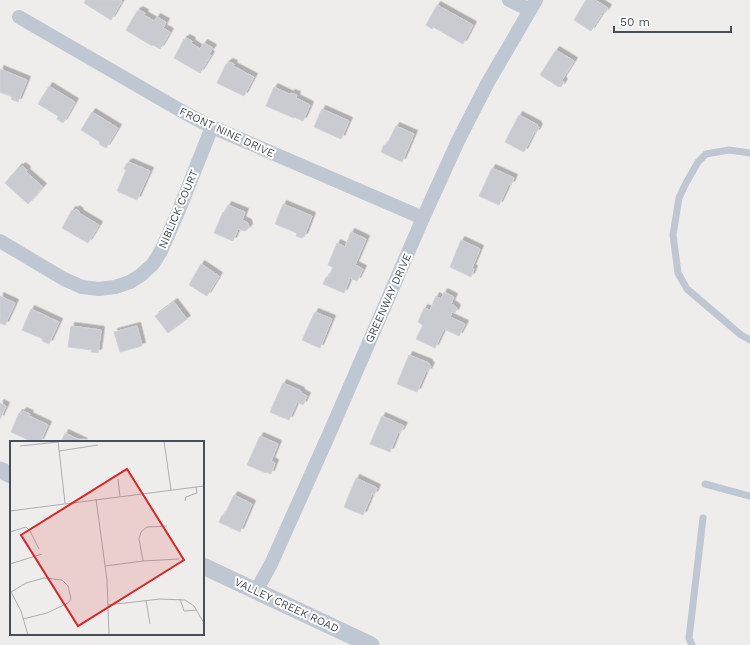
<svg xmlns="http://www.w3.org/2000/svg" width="750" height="645" font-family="'Work Sans',sans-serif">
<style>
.building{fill:#c9cbd1;stroke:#d0d2d8;filter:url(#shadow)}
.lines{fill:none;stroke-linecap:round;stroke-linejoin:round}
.service{stroke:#bfc7d2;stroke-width:7}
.minor{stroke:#bfc7d2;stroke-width:14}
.tertiary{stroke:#bfc7d2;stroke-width:17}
.labels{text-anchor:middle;stroke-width:4;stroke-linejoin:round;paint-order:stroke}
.street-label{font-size:11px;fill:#454e59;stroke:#fff}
.inset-road{fill:none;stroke:#abadb1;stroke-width:1}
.view{fill:#d62828;fill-opacity:0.15;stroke:#d62828;stroke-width:2}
.inset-edge{fill:none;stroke:#454e59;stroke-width:2}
</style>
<defs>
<filter id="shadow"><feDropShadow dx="3.5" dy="-3.5" stdDeviation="0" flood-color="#0004"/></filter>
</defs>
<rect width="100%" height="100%" fill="#efecec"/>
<!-- building -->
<g class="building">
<polygon points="86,0 120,0 122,1 111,20 84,3"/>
<polygon points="586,0 595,0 608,8 605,13 603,12 591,31 574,20"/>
<polygon points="437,5 473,25 463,44 433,27 432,29 426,25"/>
<polygon points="139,10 145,13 144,15 154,21 157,17 166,22 163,28 170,32 160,49 153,45 152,46 126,30 137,11 138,12"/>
<polygon points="186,38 192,41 191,43 200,49 204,43 213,48 209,54 211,55 200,73 174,58 184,39 185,40"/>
<polygon points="556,50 574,61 562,80 564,82 561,87 559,86 559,87 540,75"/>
<polygon points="229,62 234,64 233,66 254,77 244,96 217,83 226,64 227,64"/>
<polygon points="0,69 27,80 18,102 11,99 12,97 0,92"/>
<polygon points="49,86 75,102 63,123 57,119 58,116 38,104"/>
<polygon points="274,87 291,95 291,93 297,95 296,98 310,105 303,121 294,117 294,118 266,106"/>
<polygon points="322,109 349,121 341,139 314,127"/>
<polygon points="92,112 118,128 106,148 99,144 100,142 81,130"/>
<polygon points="519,115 538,125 537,126 539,127 536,133 534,132 524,152 505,142"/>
<polygon points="396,126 414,134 402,162 381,152 384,145 386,146"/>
<polygon points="129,162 150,171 137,200 117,191 126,170 124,169 127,163 129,163"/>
<polygon points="22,166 27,170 26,172 43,187 28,204 5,183 19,167 20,168"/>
<polygon points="492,168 514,178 511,185 509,184 499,205 479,196"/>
<polygon points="283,204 312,216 304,237 303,236 302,238 296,236 297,233 275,224"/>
<polygon points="228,205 245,212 242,220 248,223 249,227 247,230 244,231 238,229 233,241 214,233 223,212 224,213"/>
<polygon points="76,209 80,212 79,213 99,225 88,243 62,228 72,210 75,211"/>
<polygon points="351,232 366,239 355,265 363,269 357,281 350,278 344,293 323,284 326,277 328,278 333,267 328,265 337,243 345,247"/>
<polygon points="461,240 480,249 472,268 474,269 471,277 450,267"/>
<polygon points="201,264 219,276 207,296 189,285"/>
<polygon points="444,292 454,297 451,304 455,306 455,307 457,308 455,313 452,312 450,317 465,324 459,336 444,329 435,348 416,339 423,325 418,322 424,308 430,310 436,296 441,299"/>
<polygon points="0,296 15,303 5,325 0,323"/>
<polygon points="174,302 187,319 168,333 155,316"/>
<polygon points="31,309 59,322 49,344 42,341 43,339 22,330"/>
<polygon points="315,312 332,319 320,348 302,340"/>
<polygon points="71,326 101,330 98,353 91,352 92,350 68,347"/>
<polygon points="137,326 142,346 120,352 114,332"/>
<polygon points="409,355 429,363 429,365 431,366 428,372 426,371 417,392 397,384"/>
<polygon points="283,383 301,391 301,393 307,396 303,405 297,402 289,420 270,412"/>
<polygon points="0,403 6,406 0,419"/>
<polygon points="23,411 30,414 29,416 48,425 40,442 33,442 11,432 19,413 21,414"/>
<polygon points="382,416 404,426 400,433 398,432 390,452 370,444"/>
<polygon points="65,433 84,442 61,442"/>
<polygon points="260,436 278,444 271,461 275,463 271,474 266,472 266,473 247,465"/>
<polygon points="356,478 377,488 374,495 372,494 363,515 344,507"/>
<polygon points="234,495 252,504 240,532 221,523 219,522 222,515 224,516"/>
</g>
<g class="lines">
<!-- service -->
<g class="service">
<polyline points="750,153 729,150 706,154 698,162 686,183 679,198 673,235 678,273 687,289 741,335 750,340"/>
<polyline points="705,484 750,496"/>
<polyline points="692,645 689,638 703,518"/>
</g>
<!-- minor -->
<g class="minor">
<polyline points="509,0 530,10"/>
<polyline points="19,17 185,113 212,127 423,218"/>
<polyline points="0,241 64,279 82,287 99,289 115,287 130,282 141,275 153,264 161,251 179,210 212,127"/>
<polyline points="256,591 271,564 330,432 423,218 458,141 487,84 536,0"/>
</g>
<!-- tertiary -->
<g class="tertiary">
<polyline points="0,470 11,475"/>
<polyline points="203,566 371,645"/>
</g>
</g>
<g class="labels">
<!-- street labels -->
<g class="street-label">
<text transform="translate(227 132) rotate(25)" y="4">FRONT NINE DRIVE</text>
<text transform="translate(178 209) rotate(-67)" y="4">NIBLICK COURT</text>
<text transform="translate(388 298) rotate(-66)" y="4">GREENWAY DRIVE</text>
<text transform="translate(287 605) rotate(25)" y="4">VALLEY CREEK ROAD</text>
</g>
</g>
<!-- overview -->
<g transform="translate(10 441)">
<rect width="194" height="194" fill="#efecec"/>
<path class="inset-road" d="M48,0l7,62M154,0l7,49M10,5l38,-4M49,10l39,-6M108,38l2,17M86,58l11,81 2,55M175,60l1,-4 11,-4 -1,-6M0,70l194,-25M0,91l16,-5 4,4 9,18M133,120l-4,-22 2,-7 6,-5 20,-1M0,123l32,-10M95,125l38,-5 36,-2M0,149l11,21 7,24M1,151l15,-9 18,-5 18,2 6,6 3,13 -3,4 -21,10 -24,6M170,158l4,12 13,-1M136,159l4,24M98,164l52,-6 25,1 9,6 10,17"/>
<path class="view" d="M117,28l57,91 -106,66 -57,-91z"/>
<rect width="194" height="194" class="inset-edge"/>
</g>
<!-- scale -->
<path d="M614 26v6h117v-6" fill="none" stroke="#454e59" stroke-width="2"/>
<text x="620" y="26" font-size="12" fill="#454e59" stroke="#ffffff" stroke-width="3" paint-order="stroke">50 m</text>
</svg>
